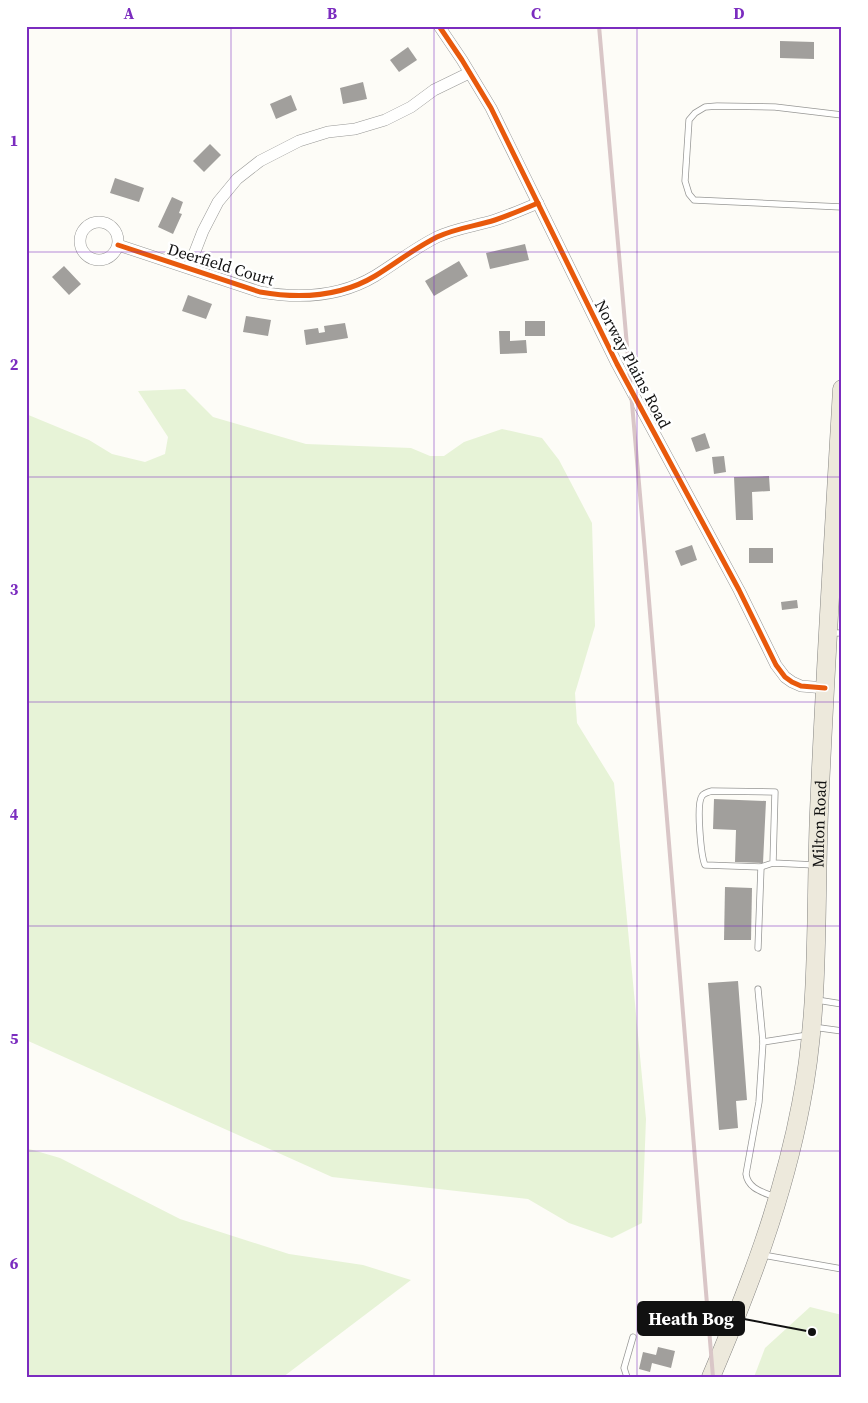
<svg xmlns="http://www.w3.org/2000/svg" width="868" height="1403" font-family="'Source Serif 4',serif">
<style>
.green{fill:#e7f3d7}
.building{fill:#a19f9c}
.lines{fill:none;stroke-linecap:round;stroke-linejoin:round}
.lane-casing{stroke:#979795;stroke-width:7}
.street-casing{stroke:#979795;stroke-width:12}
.primary-casing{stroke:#858482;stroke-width:19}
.lane{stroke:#fffffe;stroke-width:5.5}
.street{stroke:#fffffe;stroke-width:11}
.primary{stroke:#ede9dc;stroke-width:18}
.rail{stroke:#d9c6c7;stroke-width:4}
.cycleway-casing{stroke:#fff;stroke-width:8}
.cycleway{stroke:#e8590c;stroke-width:5}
.grid{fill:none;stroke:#7b2cbf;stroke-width:1;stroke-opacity:0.55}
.labels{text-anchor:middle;stroke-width:5;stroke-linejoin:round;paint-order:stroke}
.street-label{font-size:16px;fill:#111;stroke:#fff}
.leader{fill:none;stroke:#111;stroke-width:2}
.callout-dot{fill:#111;stroke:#fff;stroke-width:2}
.callout{fill:#111;stroke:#111;stroke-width:2}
.callout-label{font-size:18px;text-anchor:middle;font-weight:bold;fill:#fff}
.neatline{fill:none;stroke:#7b2cbf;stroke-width:2}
.grid-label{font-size:16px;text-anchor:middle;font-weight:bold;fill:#7b2cbf}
</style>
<rect width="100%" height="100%" fill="#fdfcf7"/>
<!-- green -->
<g class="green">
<polygon points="185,389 213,417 306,444 411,448 430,456 444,456 464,442 502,429 542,438 559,460 592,523 595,626 575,693 577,723 614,783 646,1119 642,1223 612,1238 569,1223 528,1199 332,1177 26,1040 26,414 89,440 112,454 145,462 165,454 168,437 138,391"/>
<polygon points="26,1148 60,1158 180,1219 289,1254 363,1265 411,1280 283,1377 26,1377"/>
<polygon points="810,1307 842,1315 842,1377 754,1377 765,1348"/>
</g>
<!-- building -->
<g class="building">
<polygon points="780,41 814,42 814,59 780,58"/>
<polygon points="408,47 417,60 399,72 390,60"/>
<polygon points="363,82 367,99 343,104 340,88"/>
<polygon points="291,95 297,110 276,119 270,104"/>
<polygon points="210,144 221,155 204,172 193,161"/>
<polygon points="115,178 144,188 139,202 110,193"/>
<polygon points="172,197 183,202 179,213 182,214 173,234 158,227"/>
<polygon points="525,244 529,260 490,269 486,253"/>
<polygon points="459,261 468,276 434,296 425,281"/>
<polygon points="64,266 81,284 69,295 52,277"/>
<polygon points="188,295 212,304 206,319 182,311"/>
<polygon points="246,316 271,320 268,336 243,332"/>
<rect x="525" y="321" width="20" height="15"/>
<polygon points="345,323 348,338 306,345 304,330 318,328 319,333 325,332 324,326"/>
<polygon points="499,331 510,331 510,341 526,340 527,353 500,354"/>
<polygon points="705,433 710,448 696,452 691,438"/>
<polygon points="724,456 726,472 714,474 712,457"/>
<polygon points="769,476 770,491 752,492 753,520 736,520 734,477"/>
<polygon points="692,545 697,560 681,566 675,551"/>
<rect x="749" y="548" width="24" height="15"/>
<polygon points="797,600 798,608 782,610 781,602"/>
<polygon points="714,799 766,801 763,863 735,862 736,830 713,829"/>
<polygon points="725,887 752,888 751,940 724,940"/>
<polygon points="738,981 747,1100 736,1101 738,1128 719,1130 708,983"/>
<polygon points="658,1347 675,1351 671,1368 652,1363 650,1372 639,1369 643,1352 656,1355"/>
</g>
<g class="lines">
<!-- lane casing -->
<g class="lane-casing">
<g id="lane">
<polyline points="842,115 775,107 717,106 705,107 695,113 689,120 685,181 689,194 694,200 842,207"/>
<polyline points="831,633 842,633"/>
<path d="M773,863l2,-71 -63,-1c-4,1 -8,2 -10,5 -6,8 -1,60 3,69l56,2 12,-4 42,2"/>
<polyline points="758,948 761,867"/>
<polyline points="758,989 763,1042"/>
<polyline points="817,1000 842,1004"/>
<polyline points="813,1027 842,1031"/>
<path d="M775,1197c-12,-5 -27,-8 -29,-23l13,-72 4,-60 45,-7"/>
<polyline points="763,1255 842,1269"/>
<polyline points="627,1377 624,1368 633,1337"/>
</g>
</g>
<!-- street casing -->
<g class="street-casing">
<g id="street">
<polyline points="439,26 462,60 491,108 617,364 739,590 776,665 785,677 792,682 801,686 825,688"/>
<circle cx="99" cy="241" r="19"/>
<path d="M118,245l142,47c40,7 80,5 115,-16 21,-13 40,-28 62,-39 19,-9 39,-11 58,-17 15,-5 29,-11 43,-17"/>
<polyline points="189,267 203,231 218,202 237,179 260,161 299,141 328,132 355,129 385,120 411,107 434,90 469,73"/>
</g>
</g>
<!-- primary casing -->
<g class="primary-casing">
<g id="primary">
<path id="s1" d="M711,1377c38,-89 72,-178 90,-273 19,-95 14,-195 18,-292 6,-141 15,-282 23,-423"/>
</g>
</g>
<!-- lane -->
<use href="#lane" class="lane"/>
<!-- street -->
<use href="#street" class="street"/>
<!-- primary -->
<use href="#primary" class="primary"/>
<!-- rail -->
<polyline class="rail" points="599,26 645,552 713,1377"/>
<!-- cycleway casing -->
<g class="cycleway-casing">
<g id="cycleway">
<polyline points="439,26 462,60 491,108 617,364 739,590 776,665 785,677 792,682 801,686 825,688"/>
<path d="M118,245l142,47c40,7 80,5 115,-16 21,-13 40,-28 62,-39 19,-9 39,-11 58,-17 15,-5 29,-11 43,-17"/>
</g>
</g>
<!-- cycleway -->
<use href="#cycleway" class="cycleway"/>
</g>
<!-- grid -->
<path class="grid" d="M231,26v1351M434,26v1351M637,26v1351M26,252h816M26,477h816M26,702h816M26,926h816M26,1151h816"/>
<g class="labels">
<!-- street labels -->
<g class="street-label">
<text transform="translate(221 264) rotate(17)" y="6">Deerfield Court</text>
<text transform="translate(633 364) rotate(62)" y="6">Norway Plains Road</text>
<text dy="6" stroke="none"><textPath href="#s1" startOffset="569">Milton Road</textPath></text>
</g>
</g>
<!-- callouts -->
<path class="leader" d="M812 1332L744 1319"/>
<circle class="callout-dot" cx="812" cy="1332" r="5"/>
<rect class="callout" x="638" y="1302" width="106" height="33" rx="5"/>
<g class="callout-label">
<text x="691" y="1325">Heath Bog</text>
</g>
<!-- border -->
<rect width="868" height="1403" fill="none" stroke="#ffffff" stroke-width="55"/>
<rect x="28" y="28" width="812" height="1348" class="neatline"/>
<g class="grid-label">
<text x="129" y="19">A</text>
<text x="332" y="19">B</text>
<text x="536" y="19">C</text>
<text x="739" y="19">D</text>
<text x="14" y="146">1</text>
<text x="14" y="370">2</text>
<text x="14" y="595">3</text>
<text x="14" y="820">4</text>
<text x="14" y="1044">5</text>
<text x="14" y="1269">6</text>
</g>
</svg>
